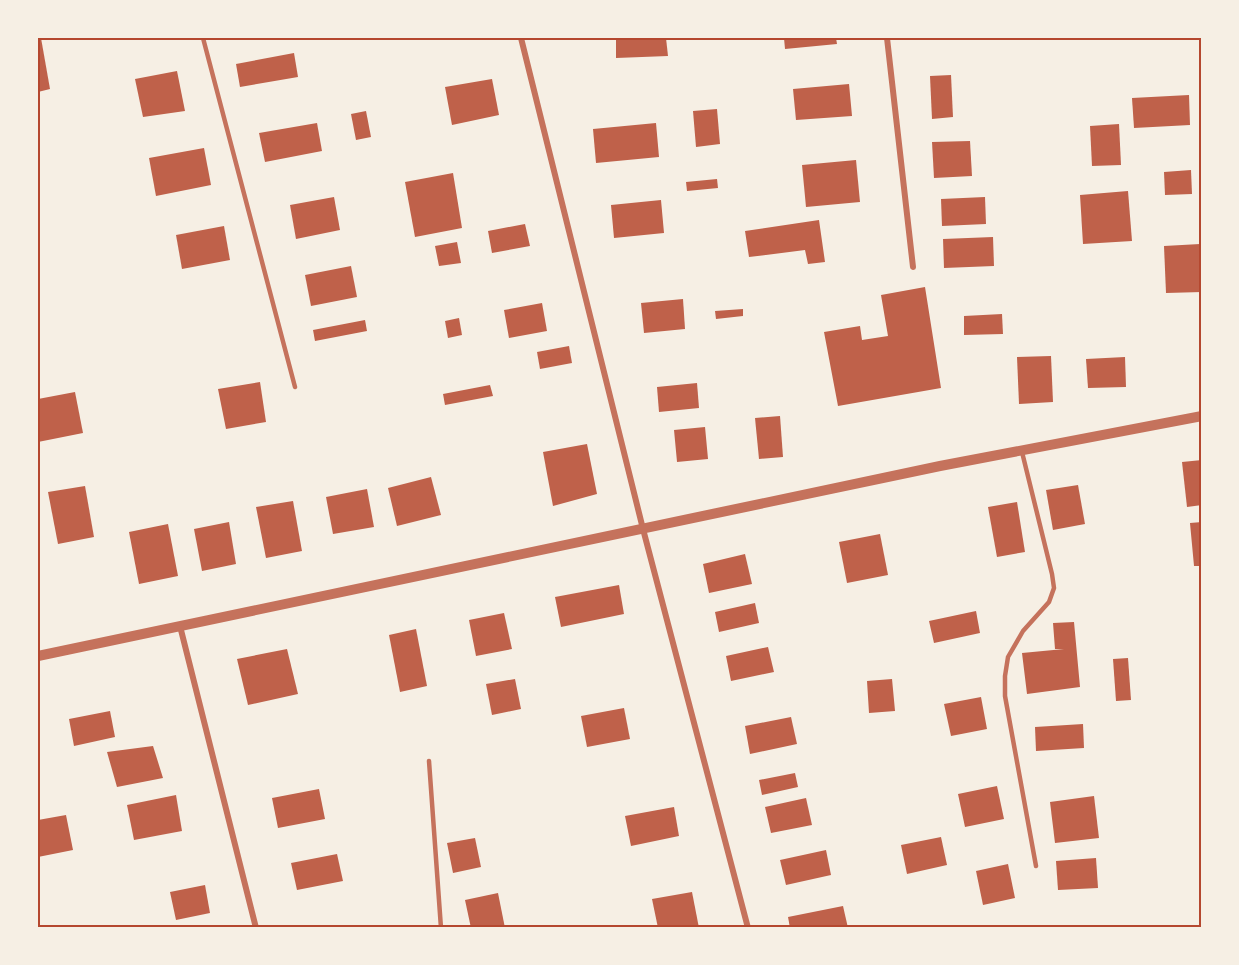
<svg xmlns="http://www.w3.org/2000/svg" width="1239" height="965" font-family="'DejaVu Sans',sans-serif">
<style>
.building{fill:#bf614a}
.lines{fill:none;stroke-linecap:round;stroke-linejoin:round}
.service{stroke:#c5725c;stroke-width:4.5}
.minor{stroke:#c5725c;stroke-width:6}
.tertiary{stroke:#c5725c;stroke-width:10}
.neatline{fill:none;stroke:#b5482f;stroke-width:2}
</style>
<rect width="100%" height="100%" fill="#f6efe4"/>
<!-- building -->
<g class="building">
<polygon points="38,38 41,38 50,89 38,92"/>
<polygon points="616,38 666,38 668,56 616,58"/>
<polygon points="784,38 836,38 837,44 785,49"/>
<polygon points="294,53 298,77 240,87 236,64"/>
<polygon points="177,71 185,111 143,117 135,79"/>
<polygon points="951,75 953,117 932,119 930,76"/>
<polygon points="492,79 499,115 452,125 445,87"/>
<polygon points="849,84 852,116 796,120 793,89"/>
<polygon points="1189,95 1190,125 1134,128 1132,98"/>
<polygon points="717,109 720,144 696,147 693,111"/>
<polygon points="366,111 371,137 356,140 351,114"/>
<polygon points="317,123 322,151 265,162 259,133"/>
<polygon points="656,123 659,157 596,163 593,129"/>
<polygon points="1119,124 1121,165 1092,166 1090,126"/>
<polygon points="970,141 972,176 934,178 932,142"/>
<polygon points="204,148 211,185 156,196 149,158"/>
<polygon points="856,160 860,202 806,207 802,165"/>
<polygon points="1191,170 1192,194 1165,195 1164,172"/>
<polygon points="453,173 462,228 415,237 405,182"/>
<polygon points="717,179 718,188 687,191 686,182"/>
<polygon points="1128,191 1132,241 1083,244 1080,195"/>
<polygon points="334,197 340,230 296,239 290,205"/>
<polygon points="985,197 986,224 942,226 941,199"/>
<polygon points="661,200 664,233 614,238 611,205"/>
<polygon points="819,220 825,262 808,264 805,250 749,257 745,231"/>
<polygon points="525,224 530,246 492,253 488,231"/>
<polygon points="224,226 230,260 182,269 176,235"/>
<polygon points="993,237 994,266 944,268 943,239"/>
<polygon points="457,242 461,263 439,266 435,246"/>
<polygon points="1200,244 1202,292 1166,293 1164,246"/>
<polygon points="351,266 357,297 311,306 305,275"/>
<polygon points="925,287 941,388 838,406 824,332 860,326 862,340 888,336 881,295"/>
<polygon points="683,299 685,329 644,333 641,303"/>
<polygon points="542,303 547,331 509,338 504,310"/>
<polygon points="743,309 743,316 716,319 715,311"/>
<polygon points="1002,314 1003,334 964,335 964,316"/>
<polygon points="459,318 462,335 448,338 445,321"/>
<polygon points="365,320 367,331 315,341 313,330"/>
<polygon points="569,346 572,363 540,369 537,352"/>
<polygon points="1051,356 1053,402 1019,404 1017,357"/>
<polygon points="1125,357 1126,387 1088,388 1086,359"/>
<polygon points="260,382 266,422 226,429 218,389"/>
<polygon points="697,383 699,408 659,412 657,387"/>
<polygon points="490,385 493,396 445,405 443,394"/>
<polygon points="75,392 83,433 38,442 38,399"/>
<polygon points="780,416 783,457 759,459 755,418"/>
<polygon points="705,427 708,459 677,462 674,430"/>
<polygon points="587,444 597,494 553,506 543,452"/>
<polygon points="1202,460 1202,505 1187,507 1182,462"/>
<polygon points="431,477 441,515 397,526 388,488"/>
<polygon points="1078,485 1085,524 1053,530 1046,490"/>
<polygon points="85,486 94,537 58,544 48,492"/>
<polygon points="367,489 374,527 333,534 326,497"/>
<polygon points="293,501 302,551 266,558 256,507"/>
<polygon points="1017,502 1025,552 997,557 988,507"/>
<polygon points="229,522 236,564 202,571 194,529"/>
<polygon points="1202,522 1202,566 1194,566 1190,523"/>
<polygon points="168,524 178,576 139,584 129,532"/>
<polygon points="880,534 888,575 847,583 839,542"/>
<polygon points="745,554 752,584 709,593 703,564"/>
<polygon points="619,585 624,614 561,627 555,597"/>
<polygon points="755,603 759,623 719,632 715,612"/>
<polygon points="976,611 980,633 934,643 929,621"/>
<polygon points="504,613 512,649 476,656 469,620"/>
<polygon points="1074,622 1080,687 1027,694 1022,653 1064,649 1055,649 1053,623"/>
<polygon points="416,629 427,686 400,692 389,635"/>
<polygon points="768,647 774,672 731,681 726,656"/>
<polygon points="287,649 298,694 248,705 237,659"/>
<polygon points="1128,658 1131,700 1116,701 1113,659"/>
<polygon points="515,679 521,709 492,715 486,684"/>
<polygon points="892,679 895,711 869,713 867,681"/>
<polygon points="981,697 987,729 951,736 944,704"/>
<polygon points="624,708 630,739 587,747 581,716"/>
<polygon points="110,711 115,737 74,746 69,719"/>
<polygon points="791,717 797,744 750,754 745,726"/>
<polygon points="1083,724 1084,748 1036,751 1035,727"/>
<polygon points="153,746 163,778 117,787 107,752"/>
<polygon points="795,773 798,787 762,795 759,780"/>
<polygon points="997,786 1004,819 965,827 958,794"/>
<polygon points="319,789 325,819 278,828 272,798"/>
<polygon points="176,795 182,831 134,840 127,805"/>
<polygon points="1094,796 1099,838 1055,843 1050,802"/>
<polygon points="806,798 812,825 771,833 765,807"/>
<polygon points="674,807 679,836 631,846 625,816"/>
<polygon points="66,815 73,850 38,857 38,820"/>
<polygon points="941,837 947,865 907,874 901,845"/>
<polygon points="475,838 481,867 453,873 447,843"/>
<polygon points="826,850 831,875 786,885 780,860"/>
<polygon points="337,854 343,881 297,890 291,863"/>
<polygon points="1096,858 1098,888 1058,890 1056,861"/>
<polygon points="1008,864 1015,898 983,905 976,871"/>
<polygon points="205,885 210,913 176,920 170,892"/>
<polygon points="692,892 699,928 658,928 652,899"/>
<polygon points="498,893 505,928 471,928 465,900"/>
<polygon points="843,906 848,928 790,928 788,917"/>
</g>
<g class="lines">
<!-- service -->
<g class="service">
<polyline points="203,38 295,387"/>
<polyline points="1022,452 1052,574 1054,588 1049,602 1023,631 1008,657 1005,676 1005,696 1036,866"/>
<polyline points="429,761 441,928"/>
</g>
<!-- minor -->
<g class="minor">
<polyline points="521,38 643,529 748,928"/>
<polyline points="887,38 913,267"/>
<polyline points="180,626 256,928"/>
</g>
<!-- tertiary -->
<polyline class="tertiary" points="38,656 940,466 1202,416"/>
</g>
<!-- border -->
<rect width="1239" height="965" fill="none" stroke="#f6efe4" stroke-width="78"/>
<rect x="39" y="39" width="1161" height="887" class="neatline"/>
</svg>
